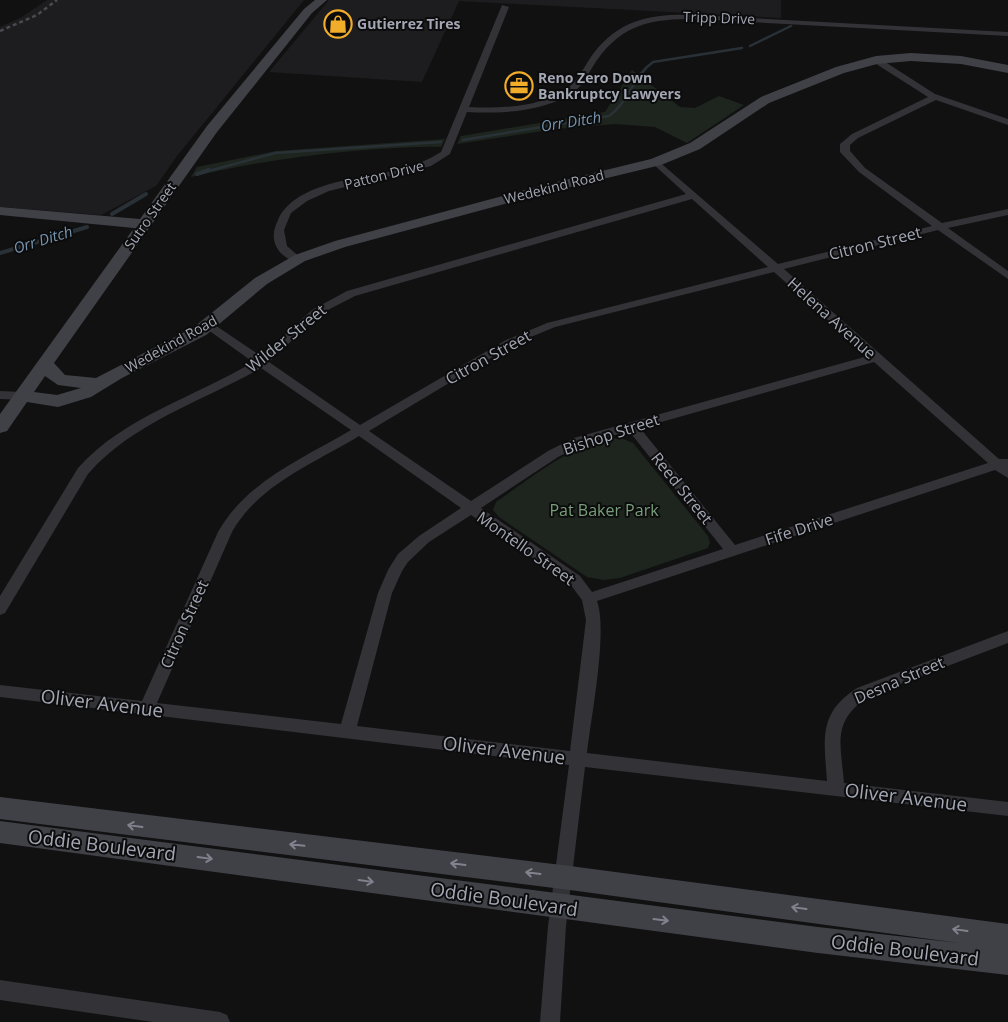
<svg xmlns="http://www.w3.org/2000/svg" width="1008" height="1022" font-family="'Open Sans',sans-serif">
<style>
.built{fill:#1d1d1f}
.green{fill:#1d251e}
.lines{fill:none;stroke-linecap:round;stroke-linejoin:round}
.stream-far1{stroke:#293137;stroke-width:2.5}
.stream{stroke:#293137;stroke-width:4}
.street{fill:#323237;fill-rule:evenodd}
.secondary{fill:#404147;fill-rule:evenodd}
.rail{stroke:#494a50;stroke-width:2.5;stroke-dasharray:4 3;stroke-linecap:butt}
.oneway{stroke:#80838d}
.labels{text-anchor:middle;stroke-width:4;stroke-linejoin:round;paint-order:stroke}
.far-street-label{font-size:14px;fill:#a2a7b3;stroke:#0c0c0d}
.far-poi-label{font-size:14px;font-weight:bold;fill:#a2a7b3;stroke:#0c0c0d;text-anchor:start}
.far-water-label{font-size:15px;font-style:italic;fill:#7895af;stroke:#0c0c0d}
.street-label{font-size:16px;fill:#a2a7b3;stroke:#0c0c0d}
.park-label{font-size:16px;fill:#789e7a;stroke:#0c0c0d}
.near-street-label{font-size:19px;fill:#a2a7b3;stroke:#0c0c0d}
</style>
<rect width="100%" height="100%" fill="#111112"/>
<!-- built -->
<g class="built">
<polygon points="47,0 304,0 177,156 156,186 101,215 0,207 0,27 22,17"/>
<polygon points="329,0 781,0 781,18 459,1 422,82 269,72"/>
</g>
<!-- green -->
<g class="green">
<polygon points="632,70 680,107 695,108 719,96 744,105 687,143 655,127 615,124 556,129 457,144 461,136 605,112"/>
<path d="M445,139l-4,8c-29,-1 -58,2 -88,4 -55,5 -108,13 -162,26l6,-10 79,-16z"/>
<path d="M621,438l12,5 75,93 2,7 -2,5 -88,30 -16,2 -17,-3 -88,-60 -6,-7 3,-8c37,-25 79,-62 125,-64z"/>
</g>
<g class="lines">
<!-- stream-far1 -->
<g class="stream-far1">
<polyline points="750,46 791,26"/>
<path d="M463,140l146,-24c20,-14 24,-40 44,-54l89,-14"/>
<polyline points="205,172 275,153 441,142"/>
</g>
<!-- stream -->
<g class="stream">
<polyline points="197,174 209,170"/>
<polyline points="112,214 146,194"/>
<polyline points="0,253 87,227"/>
</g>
<!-- street -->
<g class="street">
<path d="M502,5l7,2 -40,100c31,2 73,0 99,-19 11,-9 17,-23 25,-34 28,-36 59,-40 102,-39l313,17v4l-313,-17c-43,0 -71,4 -98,41 -7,10 -12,23 -22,31 -28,21 -75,23 -108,21l-17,42 -19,12 -102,25 -22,10 -16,12 -7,17 3,16 15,13 -5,3c-11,-2 -22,-12 -23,-23 -1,-7 1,-12 4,-19 17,-39 87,-42 124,-51 14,-4 26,-9 39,-17z"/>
<path d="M873,58h6l56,36 73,25v6l-72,-25 -78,38 -8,7v6l15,17 77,55 66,-14v6l-60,13 60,43v8l-70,-49 -154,39 215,190h9v19l-13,-8 -398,131c11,30 -6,117 -10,152l240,28c-3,-42 -9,-68 30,-93l151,-57v12l-139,53c-38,26 -28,47 -25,87l164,19v14l-423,-49 -19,159 -6,96h-20l8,-96 21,-161 -569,-68v-12l142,16 76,-169c29,-51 84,-73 133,-102l-90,-62c-59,34 -126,53 -173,106l-83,139 -5,2v-19l78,-128c48,-53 116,-70 175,-106l-49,-35v-4h8l49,33 51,-46 35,-19 339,-97 -33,-30v-4l3,-1 122,105 154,-38 -73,-54 -19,-20v-8l12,-10 76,-37 -55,-35zM692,199l76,68 -221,56 -41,17 -146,85 -91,-63 51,-48 35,-18zM774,272l94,84 -294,82 -26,13 -77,50 -102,-70 145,-87 41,-17zM874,362l114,101 -253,82 -95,-117zM629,431l94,118 -131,43 -12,-16 -99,-68 77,-51 26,-13zM359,436l102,72 -42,28 -21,18 -10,16 -10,23 -37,131 -184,-21 75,-171c26,-47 83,-69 127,-96zM471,515l99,69 12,16 4,20 -16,131 -213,-25 35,-133 10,-22 6,-9 21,-20z"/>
<polygon points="0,391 23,392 29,396 23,400 0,399"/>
<polygon points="0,980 220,1012 227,1015 230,1022 153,1022 0,1000"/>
</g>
<!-- secondary -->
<g class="secondary">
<path d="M315,0h12l-15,13 -95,119 -163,231 11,12 31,3 98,-51 61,-49 40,-23 40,-14 201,-54 115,-28 39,-16 71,-46 75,-30 40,-11 35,-3 50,3 47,9v8l-47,-9 -50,-3 -34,3 -33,9 -75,30 -69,46 -39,16 -116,28 -200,54 -40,14 -38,23 -61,51 -84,43 -31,19 -33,10 -31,-5 -20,29 -7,2v-19l134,-186 -134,-13v-8l140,12 67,-93 97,-117zM45,376l13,9 23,3 -24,7 -23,-3z"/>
<polygon points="0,797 570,866 1008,924 1008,975 818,953 0,843 0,821 818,927 959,943 570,890 0,819"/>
</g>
<!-- rail -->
<polyline class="rail" points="0,31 37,15 57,0"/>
</g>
<!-- one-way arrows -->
<defs><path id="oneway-shaft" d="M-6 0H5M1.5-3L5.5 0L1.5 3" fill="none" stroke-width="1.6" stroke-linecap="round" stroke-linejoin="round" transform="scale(1.25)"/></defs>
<g class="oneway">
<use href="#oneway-shaft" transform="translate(135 826) rotate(-172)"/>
<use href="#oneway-shaft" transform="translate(297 845) rotate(-174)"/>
<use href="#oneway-shaft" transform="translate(205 858) rotate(8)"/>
<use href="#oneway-shaft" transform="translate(458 864) rotate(-173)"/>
<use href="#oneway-shaft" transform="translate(533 873) rotate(-173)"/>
<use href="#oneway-shaft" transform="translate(366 881) rotate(8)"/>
<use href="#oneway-shaft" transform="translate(799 908) rotate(-172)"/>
<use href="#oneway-shaft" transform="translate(661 920) rotate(7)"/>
<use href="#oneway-shaft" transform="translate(960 930) rotate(-172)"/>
</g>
<!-- icons -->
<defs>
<g id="shop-ring" transform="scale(1.4375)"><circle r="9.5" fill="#0c0c0d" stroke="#f1ac2a" stroke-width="1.5"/><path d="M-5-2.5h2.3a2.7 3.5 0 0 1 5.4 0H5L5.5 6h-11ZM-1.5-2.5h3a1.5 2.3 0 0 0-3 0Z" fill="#f1ac2a"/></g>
<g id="office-ring" transform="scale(1.4375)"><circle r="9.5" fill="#0c0c0d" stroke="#f1ac2a" stroke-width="1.5"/><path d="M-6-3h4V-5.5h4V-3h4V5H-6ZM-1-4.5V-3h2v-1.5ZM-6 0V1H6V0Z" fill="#f1ac2a"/></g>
</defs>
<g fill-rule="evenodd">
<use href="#shop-ring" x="338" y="24"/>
<use href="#office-ring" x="519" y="86"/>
</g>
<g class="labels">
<!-- far-street labels -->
<g class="far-street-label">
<text transform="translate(719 18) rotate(2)" y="5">Tripp Drive</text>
<text transform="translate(384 175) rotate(-14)" y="5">Patton Drive</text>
<text transform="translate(554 187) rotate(-14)" y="5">Wedekind Road</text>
<text transform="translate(150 216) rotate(-55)" y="5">Sutro Street</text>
<text transform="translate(171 344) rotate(-29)" y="5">Wedekind Road</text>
</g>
<!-- far-poi labels -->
<g class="far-poi-label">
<text x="357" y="29">Gutierrez Tires</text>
<text x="538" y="83">Reno Zero Down<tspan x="538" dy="16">Bankruptcy Lawyers</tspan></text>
</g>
<!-- far-water labels -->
<g class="far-water-label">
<text transform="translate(571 122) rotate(-9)" y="5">Orr Ditch</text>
<text transform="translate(43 240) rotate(-17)" y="5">Orr Ditch</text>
</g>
<!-- street labels -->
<g class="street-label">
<text transform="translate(875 243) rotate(-14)" y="6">Citron Street</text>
<text transform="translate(832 318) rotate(42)" y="6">Helena Avenue</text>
<text transform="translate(286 338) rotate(-39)" y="6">Wilder Street</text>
<text transform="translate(488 357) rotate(-29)" y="6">Citron Street</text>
<text transform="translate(611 434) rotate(-18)" y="6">Bishop Street</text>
<text transform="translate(682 488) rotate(51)" y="6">Reed Street</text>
<text transform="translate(799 529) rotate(-18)" y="6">Fife Drive</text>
<text transform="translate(526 548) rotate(35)" y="6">Montello Street</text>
<text transform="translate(184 624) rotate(-66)" y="6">Citron Street</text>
<text transform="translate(899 680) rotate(-23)" y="6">Desna Street</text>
</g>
<!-- park labels -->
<g class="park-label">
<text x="604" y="516">Pat Baker Park</text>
</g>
<!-- near-street labels -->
<g class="near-street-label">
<text transform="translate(102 703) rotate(7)" y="7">Oliver Avenue</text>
<text transform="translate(504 750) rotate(7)" y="7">Oliver Avenue</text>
<text transform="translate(906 797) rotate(7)" y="7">Oliver Avenue</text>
<text transform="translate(102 845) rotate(7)" y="7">Oddie Boulevard</text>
<text transform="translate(504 899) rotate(8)" y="7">Oddie Boulevard</text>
<text transform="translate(905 950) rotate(7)" y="7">Oddie Boulevard</text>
</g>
</g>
</svg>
